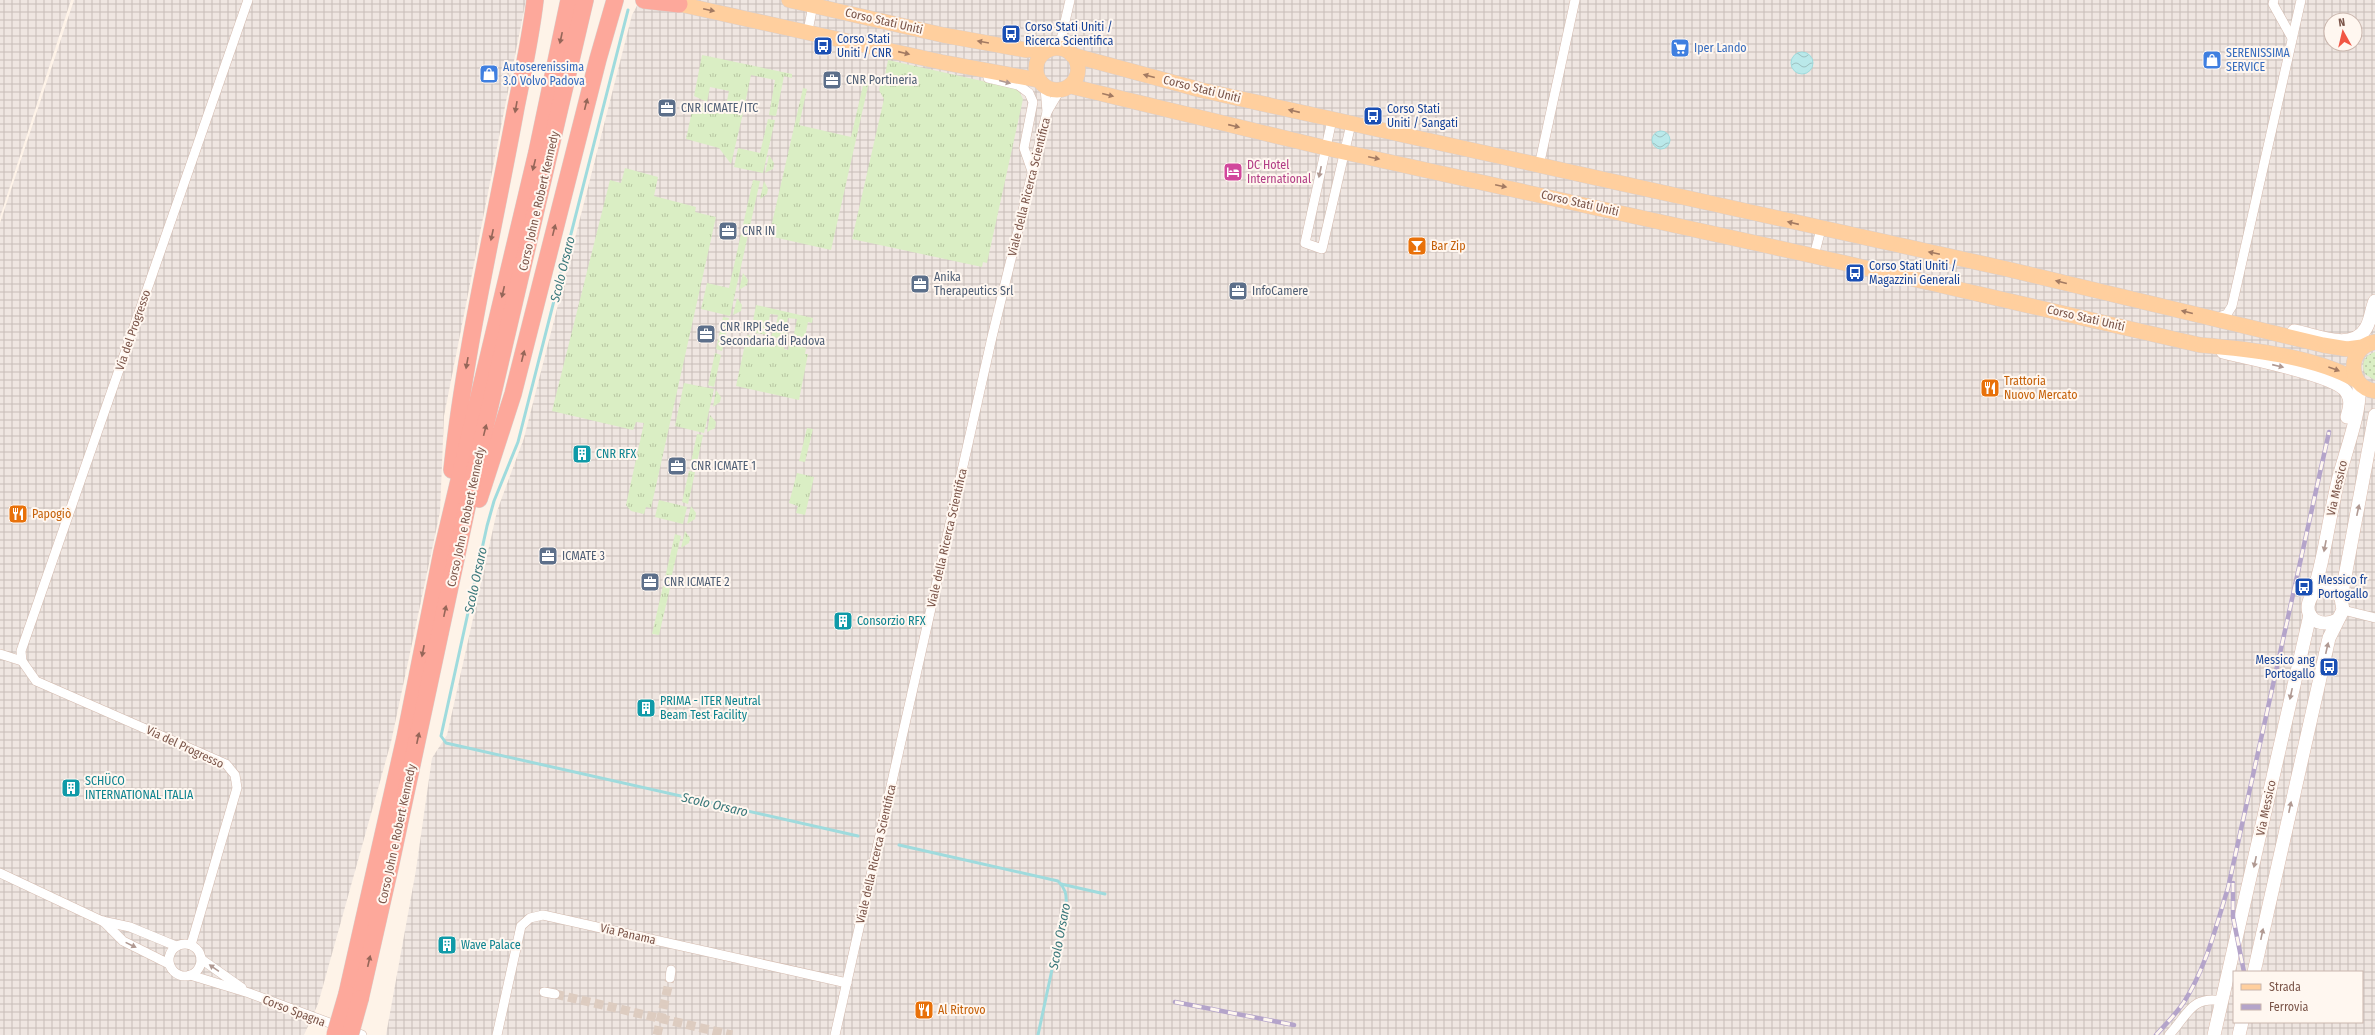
<svg xmlns="http://www.w3.org/2000/svg" width="2375" height="1035" font-family="'Fira Sans Condensed',sans-serif">
<style>
.industrial{fill:url(#industrial-grid);fill-rule:evenodd}
.grass{fill:url(#grass-tufts)}
.garden{fill:url(#garden-dots)}
.water{fill:url(#water-waves);stroke:#9fdbdd}
.lines{fill:none;stroke-linecap:round;stroke-linejoin:round}
.stream{stroke:#9fdbdd;stroke-width:3}
.street-tunnel{stroke:#ddccc0;stroke-width:9;stroke-dasharray:9 4.5;stroke-linecap:butt}
.street-casing{stroke:#d4bbaf;stroke-width:10}
.secondary-casing{stroke:#dabcae;stroke-width:14}
.primary-casing{stroke:#dacfcc;stroke-width:16}
.highway-casing{stroke:#dacfcc;stroke-width:18}
.street{stroke:#fff;stroke-width:9}
.secondary{stroke:#fff;stroke-width:13}
.primary{stroke:#ffcf9e;stroke-width:15}
.highway{stroke:#fda89b;stroke-width:17}
.rail-casing{stroke:#b4a4ca;stroke-width:4.5}
.rail{stroke:#fff7f0;stroke-width:3;stroke-dasharray:9;stroke-linecap:butt}
.highway-bridge-casing{stroke:#dacfcc;stroke-width:18;stroke-linecap:butt}
.highway-bridge{stroke:#fda89b;stroke-width:17}
.oneway{fill:#a37a62}
.oneway2{fill:#956659}
.oneway3{fill:#b09992}
.labels{text-anchor:middle;stroke-width:4;stroke-linejoin:round;paint-order:stroke}
.street-label{font-size:12px;fill:#7b5549;stroke:#fff7f0}
.transit-label{font-size:12px;fill:#164399;stroke:#fff7f0;text-anchor:start}
.shop-label{font-size:12px;fill:#366cbe;stroke:#fff7f0;text-anchor:start}
.service-label{font-size:12px;fill:#4e5e75;stroke:#fff7f0;text-anchor:start}
.hotel-label{font-size:12px;fill:#b23c85;stroke:#fff7f0;text-anchor:start}
.food-label{font-size:12px;fill:#c56008;stroke:#fff7f0;text-anchor:start}
.culture-label{font-size:12px;fill:#0d838f;stroke:#fff7f0;text-anchor:start}
.water-label{font-size:13px;font-style:italic;fill:#38777a;stroke:#fff7f0}
</style>
<defs>
<pattern id="industrial-grid" width="8" height="8" patternUnits="userSpaceOnUse"><rect width="8" height="8" fill="#efe6e1"/><path d="M0 4h8M4 0v8" fill="none" stroke="#c7bdb8"/></pattern>
<pattern id="grass-tufts" width="24" height="20" patternUnits="userSpaceOnUse"><rect width="24" height="20" fill="#daeec4"/><path d="M3 7l-1-3M5 7V3M7 7l1-3M15 17l-1-3M17 17v-4M19 17l1-3" fill="none" stroke="#b6c4a1"/></pattern>
<pattern id="garden-dots" width="8" height="8" patternUnits="userSpaceOnUse"><rect width="8" height="8" fill="#daeec4"/><path d="M2 2h.1M6 6h.1" fill="none" stroke="#b6c4a1" stroke-width="1.8" stroke-linecap="round"/></pattern>
<pattern id="water-waves" width="16" height="10" patternUnits="userSpaceOnUse"><rect width="16" height="10" fill="#bae9ea"/><path d="M0 5q4-4 8 0t8 0" fill="none" stroke="#9cc0c0"/></pattern>
</defs>
<rect width="100%" height="100%" fill="#fef3e8"/>
<!-- industrial -->
<g class="industrial">
<polygon points="0,0 71,0 0,217"/>
<polygon points="74,0 526,0 444,416 440,512 391,742 318,1004 304,1035 0,1035 0,223"/>
<path d="M640,0h1735v1035h-1989l30,-165 16,-112 15,-23 50,-224 27,-73 108,-423zM2331,20h24v24h-24zM2234,972h128v50h-128z"/>
</g>
<!-- grass -->
<g class="grass">
<polygon points="702,55 792,74 792,78 784,76 776,116 769,115 775,80 751,75 745,104 734,102 733,107 726,105 729,91 710,87 707,102 694,96"/>
<polygon points="888,60 1018,89 1023,99 987,263 983,262 982,267 852,239 884,99 879,90 881,80 884,80"/>
<polygon points="864,81 869,82 831,250 769,236 803,88 807,89 799,125 851,137"/>
<polygon points="694,102 743,113 731,164 719,148 686,139"/>
<polygon points="768,119 775,120 763,173 734,167 738,148 760,153"/>
<polygon points="769,155 774,163 773,169 765,173"/>
<polygon points="625,168 658,177 654,196 696,207 695,212 716,217 651,508 646,507 644,514 631,511 626,505 644,423 636,422 633,430 552,411 610,180 621,183"/>
<polygon points="753,180 760,181 730,316 701,309 707,283 729,288"/>
<polygon points="764,181 768,189 767,194 760,199"/>
<polygon points="743,273 748,280 747,285 739,290"/>
<polygon points="737,298 742,305 741,311 733,315"/>
<polygon points="756,305 813,318 812,323 808,322 805,337 808,338 807,344 790,341 792,334 794,334 797,319 788,318 785,332 788,333 786,340 771,337 773,330 775,330 778,315 770,314 767,335 751,332"/>
<polygon points="723,317 729,318 722,351 716,349"/>
<polygon points="747,335 766,340 765,345 769,346 770,340 785,344 784,349 788,350 789,344 806,348 805,354 808,354 799,400 736,386"/>
<polygon points="715,353 721,355 714,387 708,385"/>
<polygon points="684,383 714,389 704,433 675,426"/>
<polygon points="716,390 721,397 720,402 713,407"/>
<polygon points="710,415 716,422 715,428 707,432"/>
<polygon points="807,428 813,429 805,462 799,461"/>
<polygon points="697,434 703,435 696,467 690,466"/>
<polygon points="689,471 695,472 688,504 682,502"/>
<polygon points="797,473 814,477 805,515 796,513 798,506 789,503"/>
<polygon points="659,500 687,507 683,524 655,517"/>
<polygon points="691,506 696,513 695,519 687,524"/>
<polygon points="685,531 690,538 689,543 681,548"/>
<polygon points="675,534 681,536 670,583 664,582"/>
<polygon points="663,586 670,588 659,635 652,634"/>
</g>
<!-- garden -->
<path class="garden" d="M2375,352v28l-9,-5c-6,-10 -2,-20 9,-23z"/>
<!-- water -->
<g class="water">
<circle cx="1802" cy="63" r="11"/>
<circle cx="1661" cy="140" r="9"/>
</g>
<g class="lines">
<!-- stream -->
<g class="stream">
<polyline points="628,10 518,442 494,501 487,526 441,736 446,743 858,836"/>
<path d="M899,845l159,36c7,7 9,13 8,23l-28,131"/>
<polyline points="1061,884 1105,894"/>
</g>
<!-- street-tunnel -->
<g class="street-tunnel">
<polyline points="555,994 732,1035"/>
<polyline points="657,1035 670,978"/>
</g>
<!-- street casing -->
<g class="street-casing">
<g id="street">
<polyline points="2274,0 2273,4 2292,38"/>
<polyline points="808,31 813,5"/>
<polyline points="1059,48 1070,0"/>
<polyline points="988,78 1018,85 1029,93 1033,102 1024,148 1033,174"/>
<polyline points="1047,112 1060,90"/>
<polyline points="1332,120 1305,243 1322,249 1351,124"/>
<polyline points="1539,166 1575,0"/>
<polyline points="1814,256 1821,229"/>
<polyline points="2216,318 2227,314 2232,306 2301,0"/>
<polyline points="2343,610 2375,618"/>
<polyline points="0,654 22,661"/>
<polyline points="0,873 102,921 130,927 176,946"/>
<polyline points="103,921 123,941 169,964"/>
<circle cx="185" cy="960" r="16"/>
<polyline points="191,945 237,788 235,775 226,764 36,681 22,661 21,651 248,0"/>
<polyline points="201,959 242,988"/>
<polyline points="190,975 249,993 362,1035"/>
<polyline points="670,978 671,970"/>
<polyline points="544,992 555,994"/>
<polyline points="497,1035 521,926 530,918 543,915 847,983"/>
<polyline points="835,1035 992,337 1047,112 1045,88"/>
<path d="M2169,1035c19,-20 22,-40 54,-34"/>
</g>
</g>
<!-- secondary casing -->
<g class="secondary-casing">
<g id="secondary">
<path d="M2294,331c20,3 58,22 72,-3 5,-8 5,-18 9,-27"/>
<path d="M2223,352c23,6 115,23 124,41 5,8 2,17 0,24"/>
<polyline points="2341,598 2375,415"/>
<path d="M2337,620c-12,6 -29,3 -29,-13 0,-6 3,-9 5,-14 3,-7 4,-14 6,-21 8,-32 12,-64 20,-95 6,-24 25,-73 19,-95"/>
<path d="M2254,972l75,-334 14,-28 -2,-12c-8,-10 -17,-11 -28,-4"/>
<polyline points="2214,1035 2310,615"/>
<polyline points="2239,1035 2242,1022"/>
</g>
</g>
<!-- primary casing -->
<g class="primary-casing">
<g id="primary">
<polyline points="671,0 679,4 941,62 1038,80"/>
<polyline points="789,0 943,35 1026,50 1050,49"/>
<circle cx="1057" cy="69" r="21"/>
<polyline points="1072,55 1201,90 2007,269 2323,345 2347,349 2362,347"/>
<path d="M1070,86l256,62 488,108 386,89c48,4 114,11 156,35"/>
<path d="M2375,342c-28,5 -29,45 0,49"/>
</g>
</g>
<!-- highway casing -->
<g class="highway-casing">
<g id="highway">
<polyline points="644,0 679,4"/>
<path d="M452,470c13,-122 42,-242 64,-363 7,-35 15,-71 19,-107"/>
<polyline points="479,499 513,394 598,59 615,0"/>
<polyline points="347,994 405,738 442,552 537,152 569,0"/>
<polyline points="360,999 390,867 474,474 585,0"/>
</g>
</g>
<!-- street -->
<use href="#street" class="street"/>
<!-- secondary -->
<use href="#secondary" class="secondary"/>
<!-- primary -->
<use href="#primary" class="primary"/>
<!-- highway -->
<use href="#highway" class="highway"/>
<!-- rail casing -->
<g class="rail-casing">
<g id="rail">
<polyline points="2233,883 2233,917 2244,972"/>
<polyline points="1175,1002 1294,1025"/>
<path d="M2156,1035c9,-10 20,-21 28,-33 22,-34 32,-76 44,-114l101,-456"/>
</g>
</g>
<!-- rail -->
<use href="#rail" class="rail"/>
<!-- highway-bridge casing -->
<g class="highway-bridge-casing">
<g id="highway-bridge">
<polyline points="335,1035 347,994"/>
<polyline points="350,1035 360,999"/>
</g>
</g>
<!-- highway-bridge -->
<use href="#highway-bridge" class="highway-bridge"/>
</g>
<!-- one-way arrows -->
<defs><path id="oneway-solid" d="M-6-.8H1V-3.2L6.5 0L1 3.2V.8H-6Z"/></defs>
<g class="oneway">
<use href="#oneway-solid" transform="translate(709 10) rotate(12)"/>
<use href="#oneway-solid" transform="translate(983 42) rotate(-170)"/>
<use href="#oneway-solid" transform="translate(904 53) rotate(13)"/>
<use href="#oneway-solid" transform="translate(1149 76) rotate(-165)"/>
<use href="#oneway-solid" transform="translate(1108 95) rotate(14)"/>
<use href="#oneway-solid" transform="translate(1294 111) rotate(-167)"/>
<use href="#oneway-solid" transform="translate(1234 126) rotate(13)"/>
<use href="#oneway-solid" transform="translate(1374 158) rotate(12)"/>
<use href="#oneway-solid" transform="translate(1501 186) rotate(12)"/>
<use href="#oneway-solid" transform="translate(1793 223) rotate(-167)"/>
<use href="#oneway-solid" transform="translate(1934 253) rotate(-168)"/>
<use href="#oneway-solid" transform="translate(2061 282) rotate(-166)"/>
<use href="#oneway-solid" transform="translate(2187 312) rotate(-166)"/>
<use href="#oneway-solid" transform="translate(2334 369) rotate(20)"/>
</g>
<g class="oneway2">
<use href="#oneway-solid" transform="translate(561 38) rotate(102)"/>
<use href="#oneway-solid" transform="translate(586 104) rotate(-76)"/>
<use href="#oneway-solid" transform="translate(516 107) rotate(100)"/>
<use href="#oneway-solid" transform="translate(534 165) rotate(104)"/>
<use href="#oneway-solid" transform="translate(554 230) rotate(-76)"/>
<use href="#oneway-solid" transform="translate(492 235) rotate(102)"/>
<use href="#oneway-solid" transform="translate(503 292) rotate(103)"/>
<use href="#oneway-solid" transform="translate(523 356) rotate(-76)"/>
<use href="#oneway-solid" transform="translate(467 363) rotate(100)"/>
<use href="#oneway-solid" transform="translate(485 430) rotate(-76)"/>
<use href="#oneway-solid" transform="translate(445 611) rotate(-78)"/>
<use href="#oneway-solid" transform="translate(423 651) rotate(101)"/>
<use href="#oneway-solid" transform="translate(418 738) rotate(-78)"/>
<use href="#oneway-solid" transform="translate(369 961) rotate(-77)"/>
</g>
<g class="oneway3">
<use href="#oneway-solid" transform="translate(1005 82) rotate(14)"/>
<use href="#oneway-solid" transform="translate(1320 172) rotate(102)"/>
<use href="#oneway-solid" transform="translate(2278 366) rotate(13)"/>
<use href="#oneway-solid" transform="translate(2358 510) rotate(-78)"/>
<use href="#oneway-solid" transform="translate(2325 546) rotate(101)"/>
<use href="#oneway-solid" transform="translate(2327 648) rotate(-77)"/>
<use href="#oneway-solid" transform="translate(2291 694) rotate(102)"/>
<use href="#oneway-solid" transform="translate(2290 807) rotate(-78)"/>
<use href="#oneway-solid" transform="translate(2255 862) rotate(102)"/>
<use href="#oneway-solid" transform="translate(2262 934) rotate(-78)"/>
<use href="#oneway-solid" transform="translate(131 945) rotate(26)"/>
<use href="#oneway-solid" transform="translate(214 968) rotate(-145)"/>
</g>
<!-- icons -->
<defs>
<g id="bus-square" transform="scale(1)"><rect x="-9" y="-9" width="18" height="18" rx="4" fill="#1a4fb4" stroke="#fff7f0"/><path d="M-5-6H5V4H4V6H2V4H-2V6H-4V4H-5ZM-3.5-4V0h7V-4ZM-3.5 1.2v1.5H-2V1.2ZM2 1.2v1.5H3.5V1.2Z" fill="#fff"/></g>
<g id="supermarket-square" transform="scale(1)"><rect x="-9" y="-9" width="18" height="18" rx="4" fill="#3f7fe0" stroke="#fff7f0"/><path d="M-6-5.5h2.5l.6 2H6L4.5 2H-2.5L-4.4-4H-6ZM-1.5 3.2a1.3 1.3 0 1 0 .1 0ZM3 3.2a1.3 1.3 0 1 0 .1 0Z" fill="#fff"/></g>
<g id="shop-square" transform="scale(1)"><rect x="-9" y="-9" width="18" height="18" rx="4" fill="#3f7fe0" stroke="#fff7f0"/><path d="M-5-2.5h2.3a2.7 3.5 0 0 1 5.4 0H5L5.5 6h-11ZM-1.5-2.5h3a1.5 2.3 0 0 0-3 0Z" fill="#fff"/></g>
<g id="office-square" transform="scale(1)"><rect x="-9" y="-9" width="18" height="18" rx="4" fill="#5c6f8a" stroke="#fff7f0"/><path d="M-6-3h4V-5.5h4V-3h4V5H-6ZM-1-4.5V-3h2v-1.5ZM-6 0V1H6V0Z" fill="#fff"/></g>
<g id="hotel-square" transform="scale(1)"><rect x="-9" y="-9" width="18" height="18" rx="4" fill="#d1479c" stroke="#fff7f0"/><path d="M-6-4.5h1.5V1H6V5H4.5V3h-9V5H-6ZM-4 0a1.8 1.8 0 1 1 3.6 0ZM.5 0V-2.5h3Q6-2.5 6 0Z" fill="#fff"/></g>
<g id="bar-square" transform="scale(1)"><rect x="-9" y="-9" width="18" height="18" rx="4" fill="#e8710a" stroke="#fff7f0"/><path d="M-6-5H6L.8 .8V4.5H3.5V6h-7V4.5H-.8V.8Z" fill="#fff"/></g>
<g id="restaurant-square" transform="scale(1)"><rect x="-9" y="-9" width="18" height="18" rx="4" fill="#e8710a" stroke="#fff7f0"/><path d="M-5-6h1v4h1v-4h1v4h1v-4h1v5L-1.5 .5V6h-2V.5L-5-1ZM5-6V6H3V1.5H1.5Q1.5-4 5-6Z" fill="#fff"/></g>
<g id="building-square" transform="scale(1)"><rect x="-9" y="-9" width="18" height="18" rx="4" fill="#0f9aa8" stroke="#fff7f0"/><path d="M-4-6H4V6H1V3H-1V6H-4ZM-2.5-4.3h1.7v1.8h-1.7ZM.8-4.3h1.7v1.8H.8ZM-2.5-1h1.7V.8h-1.7ZM.8-1h1.7V.8H.8Z" fill="#fff"/></g>
</defs>
<g fill-rule="evenodd">
<use href="#bus-square" x="1011" y="34"/>
<use href="#bus-square" x="823" y="46"/>
<use href="#supermarket-square" x="1680" y="48"/>
<use href="#shop-square" x="2212" y="60"/>
<use href="#shop-square" x="489" y="74"/>
<use href="#office-square" x="832" y="80"/>
<use href="#office-square" x="667" y="108"/>
<use href="#bus-square" x="1373" y="116"/>
<use href="#hotel-square" x="1233" y="172"/>
<use href="#office-square" x="728" y="231"/>
<use href="#bar-square" x="1417" y="246"/>
<use href="#bus-square" x="1855" y="273"/>
<use href="#office-square" x="920" y="284"/>
<use href="#office-square" x="1238" y="291"/>
<use href="#office-square" x="706" y="334"/>
<use href="#restaurant-square" x="1990" y="388"/>
<use href="#building-square" x="582" y="454"/>
<use href="#office-square" x="677" y="466"/>
<use href="#restaurant-square" x="18" y="514"/>
<use href="#office-square" x="548" y="556"/>
<use href="#office-square" x="650" y="582"/>
<use href="#bus-square" x="2304" y="587"/>
<use href="#building-square" x="843" y="621"/>
<use href="#bus-square" x="2329" y="667"/>
<use href="#building-square" x="646" y="708"/>
<use href="#building-square" x="71" y="788"/>
<use href="#building-square" x="447" y="945"/>
<use href="#restaurant-square" x="924" y="1010"/>
</g>
<g class="labels">
<!-- street labels -->
<g class="street-label">
<text transform="translate(884 21) rotate(13)" y="4">Corso Stati Uniti</text>
<text transform="translate(1202 89) rotate(14)" y="4">Corso Stati Uniti</text>
<text transform="translate(1029 187) rotate(-76)" y="4">Viale della Ricerca Scientifica</text>
<text transform="translate(539 201) rotate(-77)" y="4">Corso John e Robert Kennedy</text>
<text transform="translate(1580 203) rotate(13)" y="4">Corso Stati Uniti</text>
<text transform="translate(2086 318) rotate(13)" y="4">Corso Stati Uniti</text>
<text transform="translate(133 330) rotate(-71)" y="4">Via del Progresso</text>
<text transform="translate(2337 488) rotate(-77)" y="4">Via Messico</text>
<text transform="translate(466 517) rotate(-78)" y="4">Corso John e Robert Kennedy</text>
<text transform="translate(947 538) rotate(-77)" y="4">Viale della Ricerca Scientifica</text>
<text transform="translate(185 747) rotate(25)" y="4">Via del Progresso</text>
<text transform="translate(2266 808) rotate(-78)" y="4">Via Messico</text>
<text transform="translate(397 834) rotate(-78)" y="4">Corso John e Robert Kennedy</text>
<text transform="translate(876 854) rotate(-77)" y="4">Viale della Ricerca Scientifica</text>
<text transform="translate(628 934) rotate(13)" y="4">Via Panama</text>
<text transform="translate(294 1011) rotate(21)" y="4">Corso Spagna</text>
</g>
<!-- transit labels -->
<g class="transit-label">
<text x="1025" y="31">Corso Stati Uniti /<tspan x="1025" dy="14">Ricerca Scientifica</tspan></text>
<text x="837" y="43">Corso Stati<tspan x="837" dy="14">Uniti / CNR</tspan></text>
<text x="1387" y="113">Corso Stati<tspan x="1387" dy="14">Uniti / Sangati</tspan></text>
<text x="1869" y="270">Corso Stati Uniti /<tspan x="1869" dy="14">Magazzini Generali</tspan></text>
<text x="2318" y="584">Messico fr<tspan x="2318" dy="14">Portogallo</tspan></text>
<text x="2315" y="664" text-anchor="end">Messico ang<tspan x="2315" dy="14">Portogallo</tspan></text>
</g>
<!-- shop labels -->
<g class="shop-label">
<text x="1694" y="52">Iper Lando</text>
<text x="2226" y="57">SERENISSIMA<tspan x="2226" dy="14">SERVICE</tspan></text>
<text x="503" y="71">Autoserenissima<tspan x="503" dy="14">3.0 Volvo Padova</tspan></text>
</g>
<!-- service labels -->
<g class="service-label">
<text x="846" y="84">CNR Portineria</text>
<text x="681" y="112">CNR ICMATE/ITC</text>
<text x="742" y="235">CNR IN</text>
<text x="934" y="281">Anika<tspan x="934" dy="14">Therapeutics Srl</tspan></text>
<text x="1252" y="295">InfoCamere</text>
<text x="720" y="331">CNR IRPI Sede<tspan x="720" dy="14">Secondaria di Padova</tspan></text>
<text x="691" y="470">CNR ICMATE 1</text>
<text x="562" y="560">ICMATE 3</text>
<text x="664" y="586">CNR ICMATE 2</text>
</g>
<!-- hotel labels -->
<g class="hotel-label">
<text x="1247" y="169">DC Hotel<tspan x="1247" dy="14">International</tspan></text>
</g>
<!-- food labels -->
<g class="food-label">
<text x="1431" y="250">Bar Zip</text>
<text x="2004" y="385">Trattoria<tspan x="2004" dy="14">Nuovo Mercato</tspan></text>
<text x="32" y="518">Papogiò</text>
<text x="938" y="1014">Al Ritrovo</text>
</g>
<!-- culture labels -->
<g class="culture-label">
<text x="596" y="458">CNR RFX</text>
<text x="857" y="625">Consorzio RFX</text>
<text x="660" y="705">PRIMA - ITER Neutral<tspan x="660" dy="14">Beam Test Facility</tspan></text>
<text x="85" y="785">SCHÜCO<tspan x="85" dy="14">INTERNATIONAL ITALIA</tspan></text>
<text x="461" y="949">Wave Palace</text>
</g>
<!-- water labels -->
<g class="water-label">
<text transform="translate(562 269) rotate(-76)" y="5">Scolo Orsaro</text>
<text transform="translate(475 580) rotate(-78)" y="5">Scolo Orsaro</text>
<text transform="translate(715 804) rotate(13)" y="5">Scolo Orsaro</text>
<text transform="translate(1059 936) rotate(-79)" y="5">Scolo Orsaro</text>
</g>
</g>
<!-- legend -->
<rect x="2233" y="971" width="130" height="52" fill="#fff7f0" stroke="#cab6ad"/>
<rect x="2241" y="984" width="20" height="6" fill="#ffcf9e" stroke="#cab6ad"/>
<text x="2269" y="991" font-size="12" fill="#7b5549">Strada</text>
<rect x="2241" y="1004" width="20" height="6" fill="#b4a4ca" stroke="#cab6ad"/>
<text x="2269" y="1011" font-size="12" fill="#7b5549">Ferrovia</text>
<!-- north arrow -->
<g transform="translate(2343 32) rotate(352)"><circle r="19" fill="#fff7f0" stroke="#cab6ad"/>
<path d="M0-3L7 15L0 10L-7 15Z" fill="#f15644"/>
<text y="-6" font-size="11" font-weight="bold" text-anchor="middle" fill="#7b5549">N</text>
</g>
</svg>
